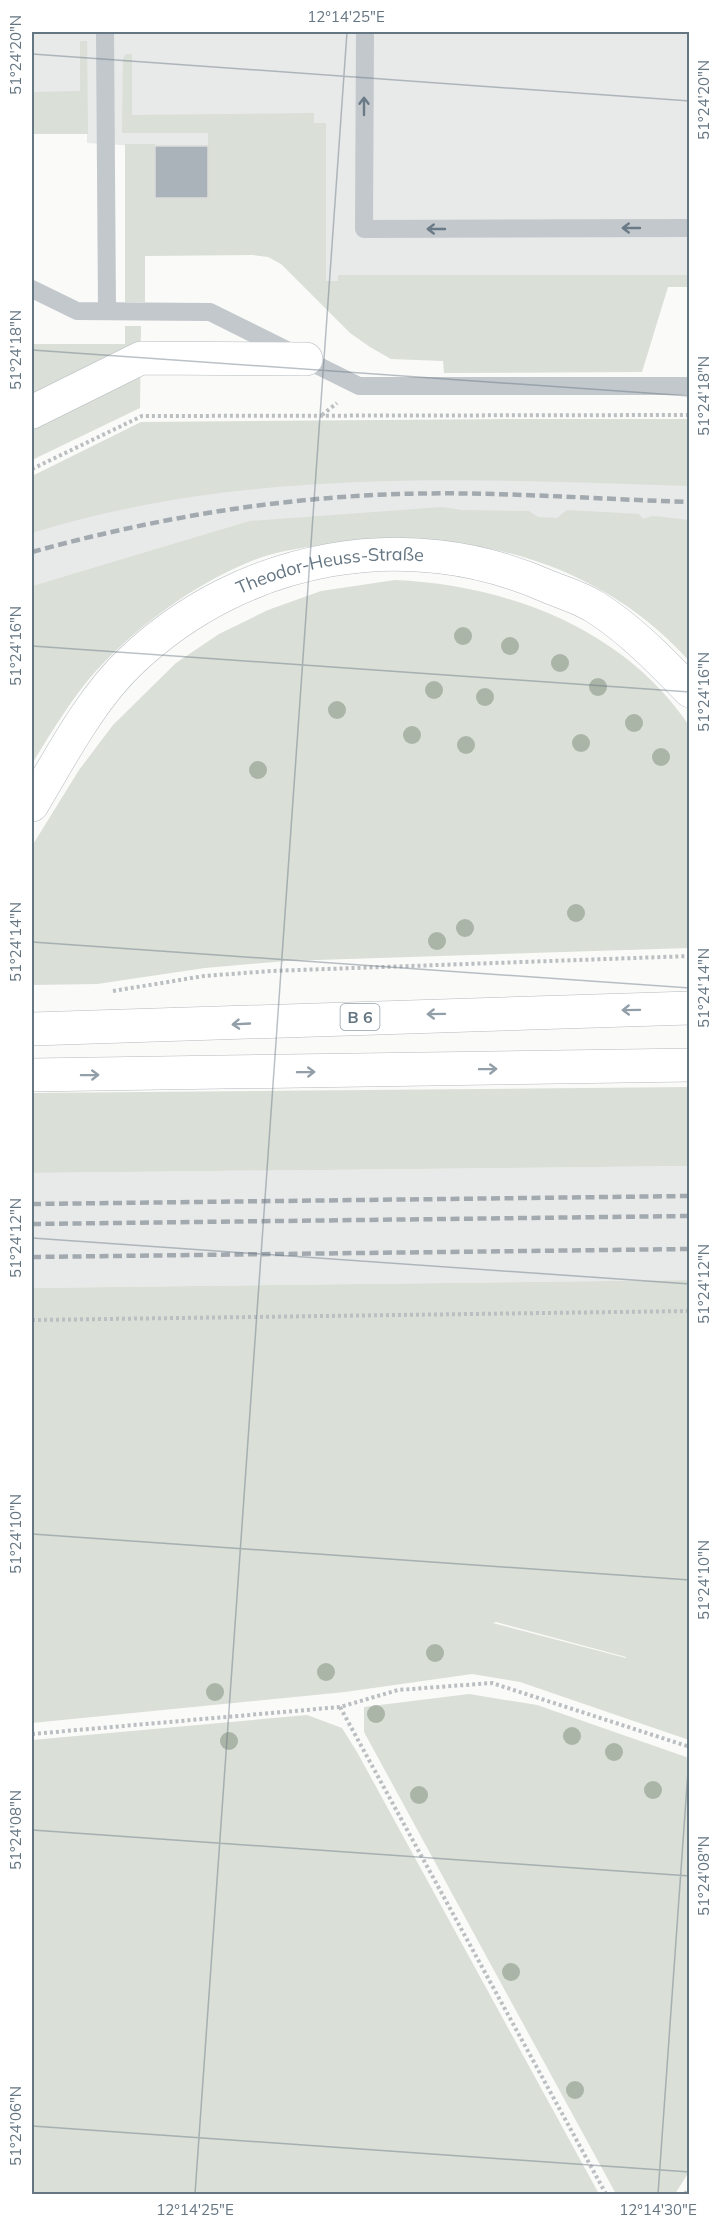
<svg xmlns="http://www.w3.org/2000/svg" width="721" height="2226" font-family="Mulish,sans-serif">
<style>
.built{fill:#e8e9e9}
.green{fill:#dadfd7;fill-rule:evenodd}
.building{fill:#aab3b9;stroke:#dcdcda;stroke-width:1.5}
.lines{fill:none;stroke-linecap:round;stroke-linejoin:round}
.secondary-casing{stroke:#b3babf;stroke-width:34}
.primary-casing{stroke:#b5babe;stroke-width:34}
.path{stroke:#bbbfc2;stroke-width:4;stroke-dasharray:3 3;stroke-linecap:butt}
.lane{stroke:#c3c8cc;stroke-width:18}
.secondary{stroke:#fff;stroke-width:33}
.primary{stroke:#fff;stroke-width:33}
.rail{stroke:#a2aab0;stroke-width:4.5;stroke-dasharray:9 4.5;stroke-linecap:butt}
.tree{fill:#aab4a7}
.oneway{stroke:#6a7a87}
.oneway2{stroke:#939fa8}
.ticks{fill:none;stroke:#657683;stroke-width:1.5;stroke-opacity:0.45}
.labels{text-anchor:middle;stroke-width:6;stroke-linejoin:round;paint-order:stroke}
.shield{fill:#fff;stroke:#939fa8;stroke-width:1.5}
.shield-label{font-size:16px;font-weight:bold;fill:#657683}
.street-label{font-size:18px;fill:#657683;stroke:#fff}
.neatline{fill:none;stroke:#657683;stroke-width:2}
.ticks-label{font-size:15px;text-anchor:middle;fill:#657683}
</style>
<rect width="100%" height="100%" fill="#fafaf8"/>
<!-- built -->
<g class="built">
<polygon points="32,32 689,32 689,287 314,287 208,156 208,198 155,198 154,147 87,143 87,134 32,134"/>
<polygon points="237,451 689,454 689,574 566,534 249,521 32,586 32,520"/>
<polygon points="689,1166 689,1280 32,1288 32,1173"/>
</g>
<!-- green -->
<g class="green">
<polygon points="80,41 87,41 88,134 32,134 32,92 80,91"/>
<polygon points="126,54 132,54 132,115 314,113 314,123 326,123 326,281 338,281 338,275 689,275 689,287 668,287 642,372 444,373 443,361 391,359 370,347 350,333 281,264 268,257 253,255 145,256 145,302 125,302 125,144 155,144 155,198 208,197 208,133 122,133 123,59"/>
<polygon points="125,326 141,326 140,408 32,460 32,344 125,344"/>
<path d="M521,419h168v67c-219,-7 -445,-19 -657,47v-57l109,-54z"/>
<path d="M443,507l18,3 68,1 9,6 19,1 10,-8 72,4 4,5 10,-3 36,4v141c-88,-99 -222,-134 -350,-118 -27,3 -59,7 -85,17 -58,23 -116,65 -158,111 -22,24 -47,65 -64,93v-178l217,-65z"/>
<path d="M395,580c113,5 230,49 295,147l-1,221 -403,13 -81,7 -108,16 -65,1v-139l47,-76 34,-45 63,-62 43,-29 49,-24 53,-19z"/>
<polygon points="689,1087 689,1166 32,1173 32,1093"/>
<path d="M689,1280v460l-169,-58 -48,-8 -127,18 -313,31v-435zM496,1622l130,35v1l-133,-35z"/>
<polygon points="469,1694 537,1705 689,1758 690,2170 675,2194 616,2194 364,1732 364,1707"/>
<polygon points="307,1715 342,1728 357,1752 599,2194 32,2194 32,1740"/>
</g>
<!-- building -->
<rect class="building" x="155" y="146" width="53" height="52"/>
<g class="lines">
<!-- secondary casing -->
<g class="secondary-casing">
<g id="secondary">
<polyline points="32,412 141,358 306,359"/>
<path id="s1" d="M32,805c28,-47 59,-107 100,-145 112,-106 276,-136 417,-73 15,6 32,11 46,20 35,22 66,54 95,84"/>
</g>
</g>
<!-- primary casing -->
<g class="primary-casing">
<g id="primary">
<polyline points="32,1029 690,1008"/>
<polyline points="32,1075 690,1065"/>
</g>
</g>
<!-- path -->
<g class="path">
<polyline points="322,415 337,403"/>
<polyline points="32,469 142,416 690,415"/>
<polyline points="113,991 204,976 271,971 690,956"/>
<polyline points="32,1320 690,1311"/>
<polyline points="340,1707 606,2194"/>
<polyline points="32,1734 340,1707 398,1690 492,1683 690,1747"/>
<polyline points="685,2194 690,2187"/>
</g>
<!-- lane -->
<g class="lane">
<polyline points="105,32 107,311"/>
<polyline points="365,32 364,229 690,228"/>
<polyline points="32,289 77,311 210,312 359,386 690,386"/>
</g>
<!-- secondary -->
<use href="#secondary" class="secondary"/>
<!-- primary -->
<use href="#primary" class="primary"/>
<!-- rail -->
<g class="rail">
<path d="M32,552c120,-33 241,-54 367,-58 96,-3 194,5 291,8"/>
<polyline points="32,1204 690,1196"/>
<polyline points="32,1224 690,1216"/>
<polyline points="32,1257 690,1249"/>
</g>
</g>
<!-- trees -->
<g class="tree">
<circle cx="463" cy="636" r="9"/>
<circle cx="510" cy="646" r="9"/>
<circle cx="560" cy="663" r="9"/>
<circle cx="598" cy="687" r="9"/>
<circle cx="434" cy="690" r="9"/>
<circle cx="485" cy="697" r="9"/>
<circle cx="337" cy="710" r="9"/>
<circle cx="634" cy="723" r="9"/>
<circle cx="412" cy="735" r="9"/>
<circle cx="581" cy="743" r="9"/>
<circle cx="466" cy="745" r="9"/>
<circle cx="661" cy="757" r="9"/>
<circle cx="258" cy="770" r="9"/>
<circle cx="576" cy="913" r="9"/>
<circle cx="465" cy="928" r="9"/>
<circle cx="437" cy="941" r="9"/>
<circle cx="435" cy="1653" r="9"/>
<circle cx="326" cy="1672" r="9"/>
<circle cx="215" cy="1692" r="9"/>
<circle cx="376" cy="1714" r="9"/>
<circle cx="572" cy="1736" r="9"/>
<circle cx="229" cy="1741" r="9"/>
<circle cx="614" cy="1752" r="9"/>
<circle cx="653" cy="1790" r="9"/>
<circle cx="419" cy="1795" r="9"/>
<circle cx="511" cy="1972" r="9"/>
<circle cx="575" cy="2090" r="9"/>
</g>
<!-- one-way arrows -->
<defs><path id="oneway-shaft" d="M-6 0H5M1.5-3L5.5 0L1.5 3" fill="none" stroke-width="1.6" stroke-linecap="round" stroke-linejoin="round" transform="scale(1.5)"/></defs>
<g class="oneway">
<use href="#oneway-shaft" transform="translate(364 106) rotate(-90)"/>
<use href="#oneway-shaft" transform="translate(631 228) rotate(180)"/>
<use href="#oneway-shaft" transform="translate(436 229) rotate(180)"/>
</g>
<g class="oneway2">
<use href="#oneway-shaft" transform="translate(631 1010) rotate(179)"/>
<use href="#oneway-shaft" transform="translate(436 1014) rotate(179)"/>
<use href="#oneway-shaft" transform="translate(241 1024) rotate(177)"/>
<use href="#oneway-shaft" transform="translate(488 1069) rotate(-1)"/>
<use href="#oneway-shaft" transform="translate(306 1072) rotate(-1)"/>
<use href="#oneway-shaft" transform="translate(90 1075) rotate(-1)"/>
</g>
<!-- ticks -->
<path class="ticks" d="M32,54l658,47M32,350l658,46M32,646l658,46M32,942l658,46M32,1238l658,46M32,1534l658,46M32,1830l658,46M32,2126l658,46M195,2194l152,-2162M658,2194l32,-451"/>
<g class="labels">
<!-- shield labels -->
<rect class="shield" x="340.5" y="1004" width="39" height="26" rx="4.5"/>
<g class="shield-label">
<text x="360" y="1023">B 6</text>
</g>
<!-- street labels -->
<g class="street-label">
<text dy="6" stroke="none"><textPath href="#s1" startOffset="400">Theodor-Heuss-Straße</textPath></text>
</g>
</g>
<!-- border -->
<rect width="721" height="2226" fill="none" stroke="#ffffff" stroke-width="66"/>
<rect x="33" y="33" width="655" height="2160" class="neatline"/>
<g class="ticks-label">
<text x="346" y="22">12°14'25"E</text>
<text transform="translate(16 55) rotate(-90)" y="5">51°24'20"N</text>
<text transform="translate(704 100) rotate(-90)" y="5">51°24'20"N</text>
<text transform="translate(16 350) rotate(-90)" y="5">51°24'18"N</text>
<text transform="translate(704 396) rotate(-90)" y="5">51°24'18"N</text>
<text transform="translate(16 646) rotate(-90)" y="5">51°24'16"N</text>
<text transform="translate(704 692) rotate(-90)" y="5">51°24'16"N</text>
<text transform="translate(16 942) rotate(-90)" y="5">51°24'14"N</text>
<text transform="translate(704 988) rotate(-90)" y="5">51°24'14"N</text>
<text transform="translate(16 1238) rotate(-90)" y="5">51°24'12"N</text>
<text transform="translate(704 1284) rotate(-90)" y="5">51°24'12"N</text>
<text transform="translate(16 1534) rotate(-90)" y="5">51°24'10"N</text>
<text transform="translate(704 1580) rotate(-90)" y="5">51°24'10"N</text>
<text transform="translate(16 1830) rotate(-90)" y="5">51°24'08"N</text>
<text transform="translate(704 1876) rotate(-90)" y="5">51°24'08"N</text>
<text transform="translate(16 2126) rotate(-90)" y="5">51°24'06"N</text>
<text x="195" y="2215">12°14'25"E</text>
<text x="658" y="2215">12°14'30"E</text>
</g>
</svg>
